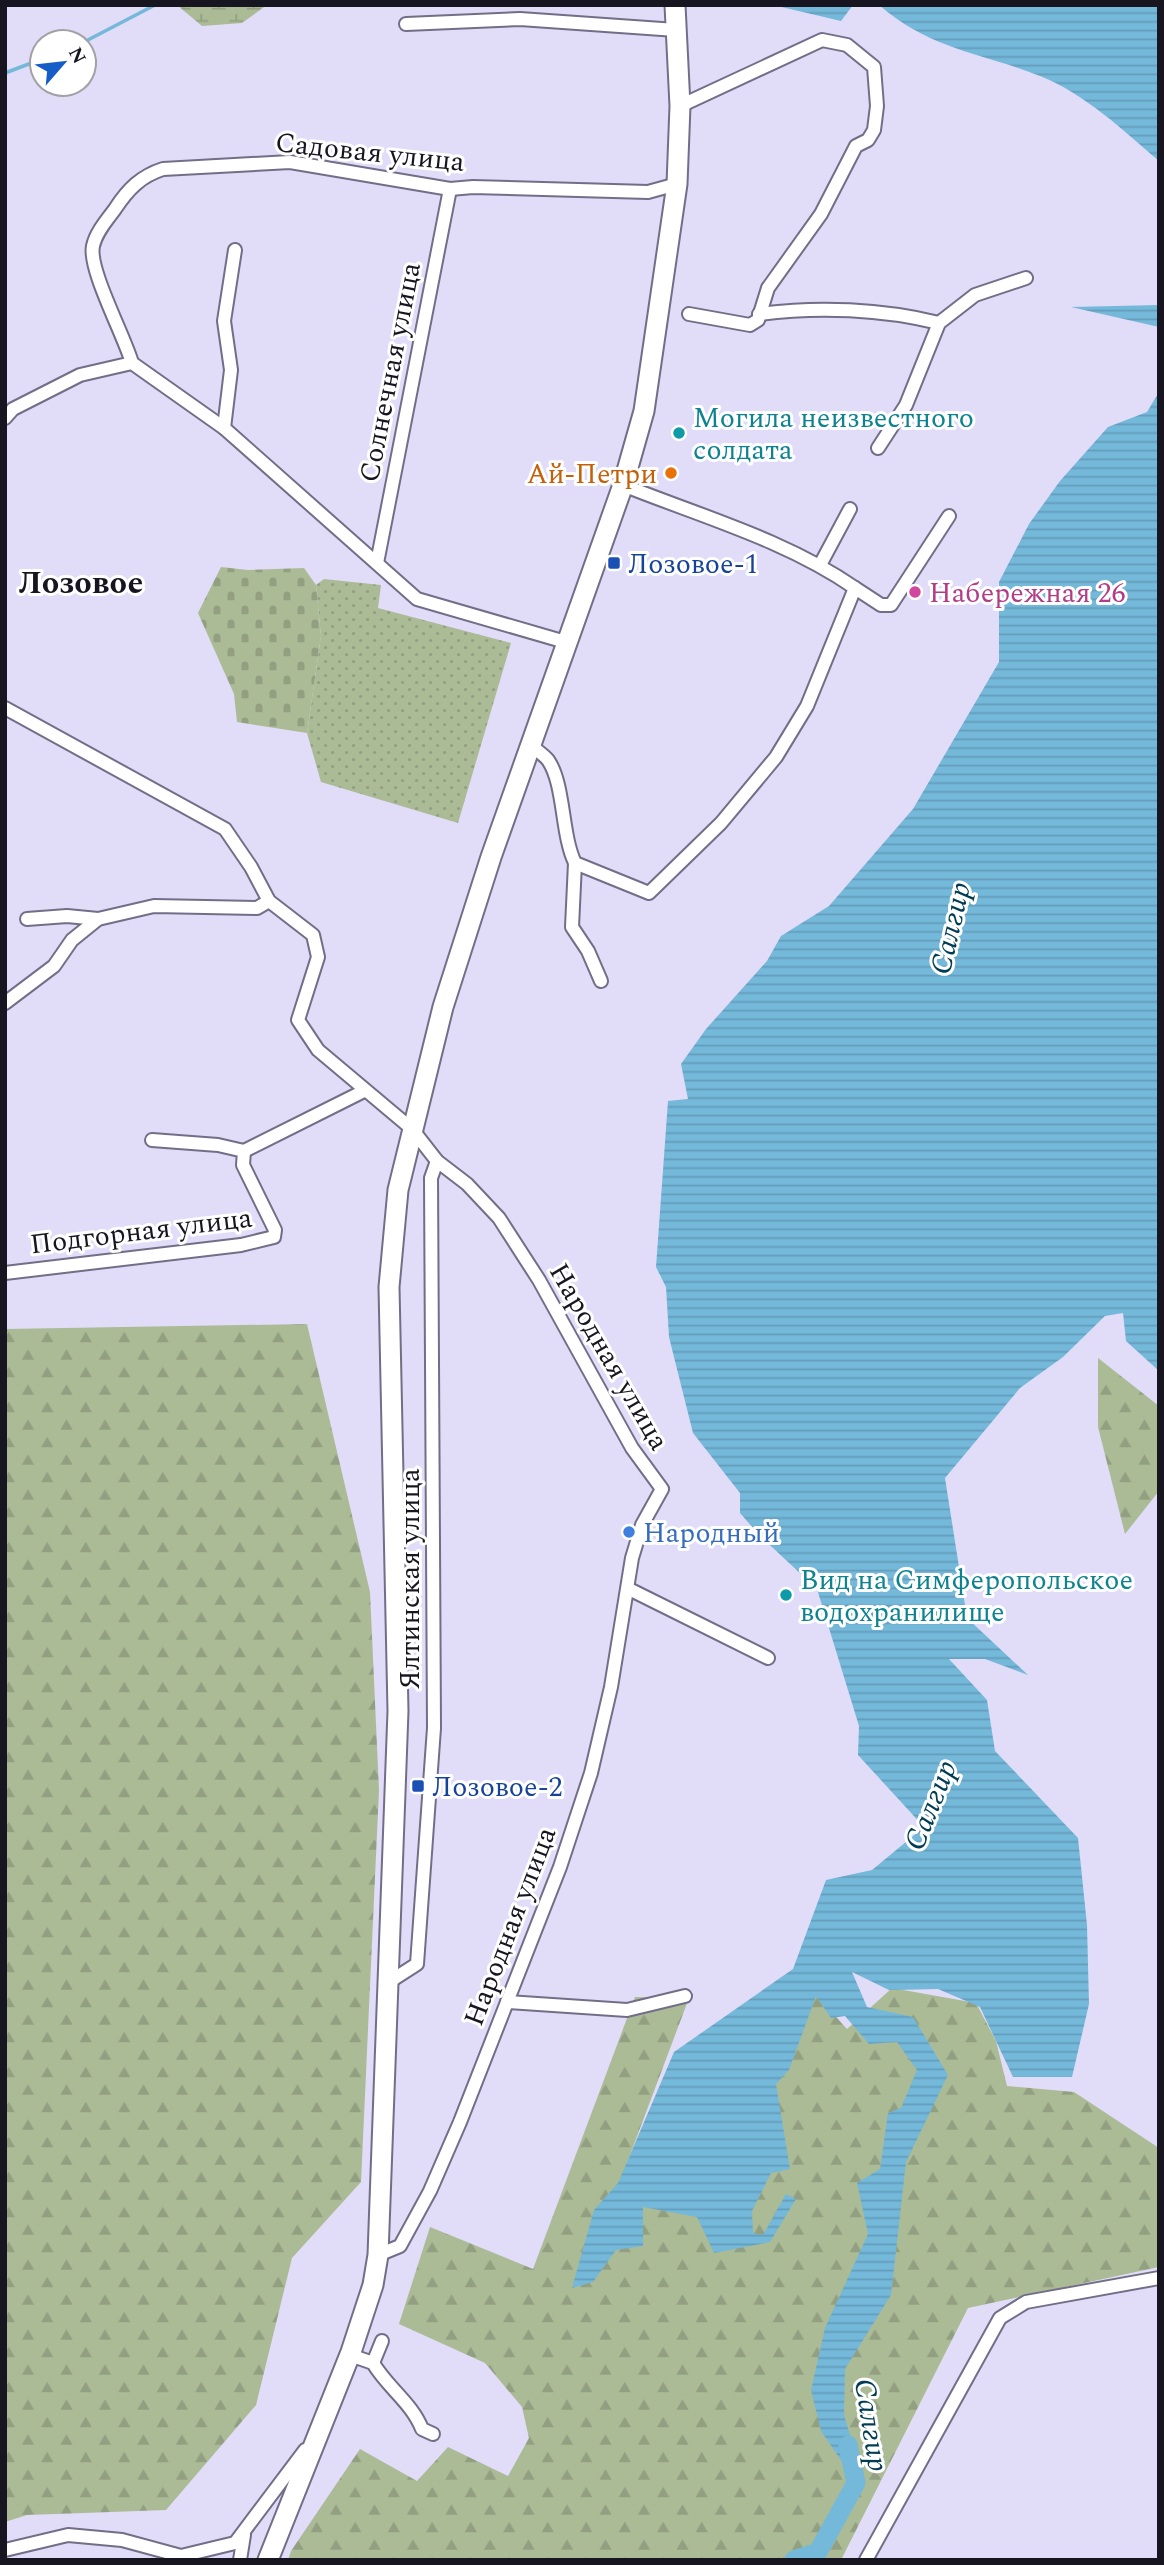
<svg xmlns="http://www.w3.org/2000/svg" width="1164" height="2565" font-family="Spectral,serif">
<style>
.grass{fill:url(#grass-dots)}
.forest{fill:url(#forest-firs)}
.wetland{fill:url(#wetland-marsh)}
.cemetery{fill:url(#cemetery-stones)}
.water{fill:url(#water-rules)}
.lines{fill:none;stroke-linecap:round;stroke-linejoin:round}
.stream{stroke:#74b8da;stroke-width:3.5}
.river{stroke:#74b8da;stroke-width:19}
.minor-casing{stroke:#736e87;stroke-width:16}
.primary-casing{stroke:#736e87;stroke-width:23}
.minor{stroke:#fff;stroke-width:12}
.primary{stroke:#fff;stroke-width:19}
.culture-dot{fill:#0f9aa8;stroke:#fff;stroke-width:2.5}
.food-dot{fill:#e8710a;stroke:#fff;stroke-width:2.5}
.transit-dot{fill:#1a4fb4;stroke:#fff;stroke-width:2.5}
.hotel-dot{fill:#d1479c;stroke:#fff;stroke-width:2.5}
.shop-dot{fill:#3f7fe0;stroke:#fff;stroke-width:2.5}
.labels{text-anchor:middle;stroke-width:6;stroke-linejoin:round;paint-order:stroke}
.street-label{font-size:28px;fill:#17151f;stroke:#fff}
.culture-label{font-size:28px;fill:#0d838f;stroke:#fff;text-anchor:start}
.food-label{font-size:28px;fill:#c56008;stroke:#fff;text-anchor:end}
.transit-label{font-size:28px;fill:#164399;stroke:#fff;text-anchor:start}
.hotel-label{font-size:28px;fill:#b23c85;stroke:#fff;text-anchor:start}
.shop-label{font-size:28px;fill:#366cbe;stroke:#fff;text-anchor:start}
.water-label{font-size:30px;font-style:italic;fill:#003c53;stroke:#fff}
.quarter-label{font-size:32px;font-weight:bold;fill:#17151f;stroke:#fff}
</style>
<defs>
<pattern id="grass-dots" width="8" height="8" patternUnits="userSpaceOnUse" patternTransform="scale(1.75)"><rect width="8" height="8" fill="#abbb96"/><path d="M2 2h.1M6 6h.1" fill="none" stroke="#92a081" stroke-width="1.8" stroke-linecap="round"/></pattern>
<pattern id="forest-firs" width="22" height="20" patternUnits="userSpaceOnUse" patternTransform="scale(1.75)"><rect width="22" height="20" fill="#abbb96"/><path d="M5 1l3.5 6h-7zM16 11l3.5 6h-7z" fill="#92a081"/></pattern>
<pattern id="wetland-marsh" width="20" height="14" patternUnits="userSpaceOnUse" patternTransform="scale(1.75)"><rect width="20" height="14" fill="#abbb96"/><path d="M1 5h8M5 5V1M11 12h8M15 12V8" fill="none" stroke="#92a081"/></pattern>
<pattern id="cemetery-stones" width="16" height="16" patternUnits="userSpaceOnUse" patternTransform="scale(1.75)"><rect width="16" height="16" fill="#abbb96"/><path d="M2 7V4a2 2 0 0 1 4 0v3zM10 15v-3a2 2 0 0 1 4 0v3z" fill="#92a081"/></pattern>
<pattern id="water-rules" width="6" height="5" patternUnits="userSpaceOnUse" patternTransform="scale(1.75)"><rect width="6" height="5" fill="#74b8da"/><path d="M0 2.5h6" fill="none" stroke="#649dbb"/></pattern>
</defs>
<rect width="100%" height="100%" fill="#e1dcf8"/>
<!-- grass -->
<polygon class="grass" points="324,579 381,585 378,608 511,643 458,823 321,782 307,733 321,636 316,585"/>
<!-- forest -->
<g class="forest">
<polygon points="307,1324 370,1592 379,1790 361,2182 292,2258 256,2405 166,2510 27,2515 5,2522 5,1329"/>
<polygon points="1098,1358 1159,1406 1159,1491 1125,1534 1098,1427"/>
<polygon points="810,1988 847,2029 892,1988 976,2003 996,2041 1007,2086 1074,2092 1159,2148 1159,2267 968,2308 841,2560 288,2560 291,2551 360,2449 417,2481 448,2447 508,2476 529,2438 522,2407 485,2363 399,2324 430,2227 533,2269 635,1997 689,1998 624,2171"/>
</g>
<!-- wetland -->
<polygon class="wetland" points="177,5 267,5 242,23 202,26"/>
<!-- cemetery -->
<polygon class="cemetery" points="221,567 248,570 304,568 316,585 321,636 307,733 237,722 234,694 198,613"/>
<!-- water -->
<g class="water">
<polygon points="773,5 853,5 841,21"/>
<path d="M879,5h280v156c-36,-31 -74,-67 -119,-85 -60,-24 -109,-26 -161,-71z"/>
<polygon points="1159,305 1159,327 1071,307"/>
<polygon points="1159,392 1159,1371 1126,1341 1123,1313 1105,1316 1063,1357 1020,1388 945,1478 967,1618 1028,1675 985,1659 949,1659 987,1700 995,1751 1078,1838 1087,1925 1089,2004 1072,2077 1013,2077 980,2007 938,1989 889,1990 852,1972 867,2007 913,2017 948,2075 906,2162 891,2295 845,2369 844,2415 859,2465 849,2472 821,2431 811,2390 825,2328 868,2234 857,2183 880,2169 888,2113 901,2108 917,2070 897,2042 869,2044 845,2016 831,2018 816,1996 789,2070 776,2084 790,2169 771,2173 752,2211 753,2233 763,2235 786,2194 796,2199 770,2242 714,2253 697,2217 643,2207 643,2246 616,2250 593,2282 572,2288 594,2210 618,2183 674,2052 793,1969 826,1880 872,1870 924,1827 858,1755 859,1726 817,1589 760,1536 740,1513 740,1493 693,1433 669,1337 666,1287 656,1267 668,1101 688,1099 681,1064 706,1029 767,961 781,936 829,906 913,809 999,662 999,582 1029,524 1060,481 1108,427 1147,412"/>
</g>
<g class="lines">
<!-- stream -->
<g class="stream">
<polyline points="84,42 155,5"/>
<polyline points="5,73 42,59"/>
</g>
<!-- river -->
<polyline class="river" points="794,2560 818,2552 856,2483 848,2445"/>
<!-- minor casing -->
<g class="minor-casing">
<g id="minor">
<polyline points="406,24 520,19 676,30"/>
<polyline points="680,106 822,40 847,45 874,67 877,106 874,130 868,140 856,146 821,214 768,288 758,320 750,325 689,314"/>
<path d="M759,314c59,-8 123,-5 180,9"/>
<path d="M132,363c-8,-28 -44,-94 -39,-117 3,-14 14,-26 22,-37 13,-20 26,-33 48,-40l127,-7 160,27 23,-2 175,5 29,-8"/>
<polyline points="5,418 13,409 80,375 132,363 224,428 417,599 569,643"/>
<polyline points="224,428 231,370 224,321 235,250"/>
<polyline points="878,448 906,405 939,323 975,295 1026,278"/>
<path d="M623,485c77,31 163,55 232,103"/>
<polyline points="377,563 450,189"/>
<polyline points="820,565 850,509"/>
<polyline points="5,708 225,829 251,867 269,901 313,935 318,957 298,1020 318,1050 412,1129 437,1161 467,1184 499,1218 539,1280 632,1448 662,1489 642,1525 632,1558 611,1687 591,1773 560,1867 460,2122 430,2191 400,2246 378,2255"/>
<path d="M531,745c5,5 13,10 17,15 17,25 13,74 27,103l74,30 72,-70 55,-66 31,-51 48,-118 26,17h10l58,-89"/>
<polyline points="575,863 572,927 588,951 601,981"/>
<polyline points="27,919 67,916 98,919"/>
<polyline points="5,1003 54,966 72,940 98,919 154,906 257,908 269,901"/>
<polyline points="152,1140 218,1145 244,1151 364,1091"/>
<polyline points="5,1273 241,1245 274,1237 275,1230 243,1165 244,1151"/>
<polyline points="629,1589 768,1658"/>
<polyline points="389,1982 417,1964 434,1728 431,1178 437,1161"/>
<polyline points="507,2002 627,2010 685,1996"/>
<path d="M350,2355l23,8c14,24 39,40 49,66l11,5"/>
<polyline points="373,2363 382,2341"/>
<polyline points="5,2550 68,2535 122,2540 181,2556 235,2543 305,2450"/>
<polyline points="240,2560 244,2535"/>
<polyline points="866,2560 1000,2318 1026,2302 1159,2278"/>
</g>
</g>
<!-- primary casing -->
<g class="primary-casing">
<polyline id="primary" points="268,2560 351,2352 373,2285 378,2255 398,1711 389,1287 398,1190 443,1007 491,857 623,485 644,411 677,184 680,106 675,5"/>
</g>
<!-- minor -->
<use href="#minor" class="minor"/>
<!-- primary -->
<use href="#primary" class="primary"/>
</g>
<!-- markers -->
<g class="culture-dot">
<circle cx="679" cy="433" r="7"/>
<circle cx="786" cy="1595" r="7"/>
</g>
<circle class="food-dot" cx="671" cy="473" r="7"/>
<g class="transit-dot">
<rect x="607" y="556" width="14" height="14" rx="3.5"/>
<rect x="411" y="1779" width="14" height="14" rx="3.5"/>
</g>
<circle class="hotel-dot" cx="915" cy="592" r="7"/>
<circle class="shop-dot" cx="629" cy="1532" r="7"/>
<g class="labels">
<!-- street labels -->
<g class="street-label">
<text transform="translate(370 151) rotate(6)" y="10">Садовая улица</text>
<text transform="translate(389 372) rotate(-79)" y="10">Солнечная улица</text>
<text transform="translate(141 1230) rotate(-7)" y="10">Подгорная улица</text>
<text transform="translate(610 1356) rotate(60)" y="10">Народная улица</text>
<text transform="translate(409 1579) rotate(-90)" y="10">Ялтинская улица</text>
<text transform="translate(509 1926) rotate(-69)" y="10">Народная улица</text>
</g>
<!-- culture labels -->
<g class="culture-label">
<text x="693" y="427">Могила неизвестного<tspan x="693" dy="32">солдата</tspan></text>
<text x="800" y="1589">Вид на Симферопольское<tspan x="800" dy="32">водохранилище</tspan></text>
</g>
<!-- food labels -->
<g class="food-label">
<text x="657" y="483">Ай-Петри</text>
</g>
<!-- transit labels -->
<g class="transit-label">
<text x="628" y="573">Лозовое-1</text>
<text x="432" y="1796">Лозовое-2</text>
</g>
<!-- hotel labels -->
<g class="hotel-label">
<text x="929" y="602">Набережная 26</text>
</g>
<!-- shop labels -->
<g class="shop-label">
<text x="643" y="1542">Народный</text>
</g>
<!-- water labels -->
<g class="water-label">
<text transform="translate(950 928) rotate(-77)" y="10">Салгир</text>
<text transform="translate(930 1805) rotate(-68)" y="10">Салгир</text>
<text transform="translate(872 2425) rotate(81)" y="10">Салгир</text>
</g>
<!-- quarter labels -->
<g class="quarter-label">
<text x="81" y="593">Лозовое</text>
</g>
</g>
<!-- border -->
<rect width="1164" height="2565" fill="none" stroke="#17151f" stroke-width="14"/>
<!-- north arrow -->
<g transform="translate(63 63) rotate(62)"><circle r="33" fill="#ffffff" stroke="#a2a1a5" stroke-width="2"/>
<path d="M0-5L12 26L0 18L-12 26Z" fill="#175dc8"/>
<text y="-10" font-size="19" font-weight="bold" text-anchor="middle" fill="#17151f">N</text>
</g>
</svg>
